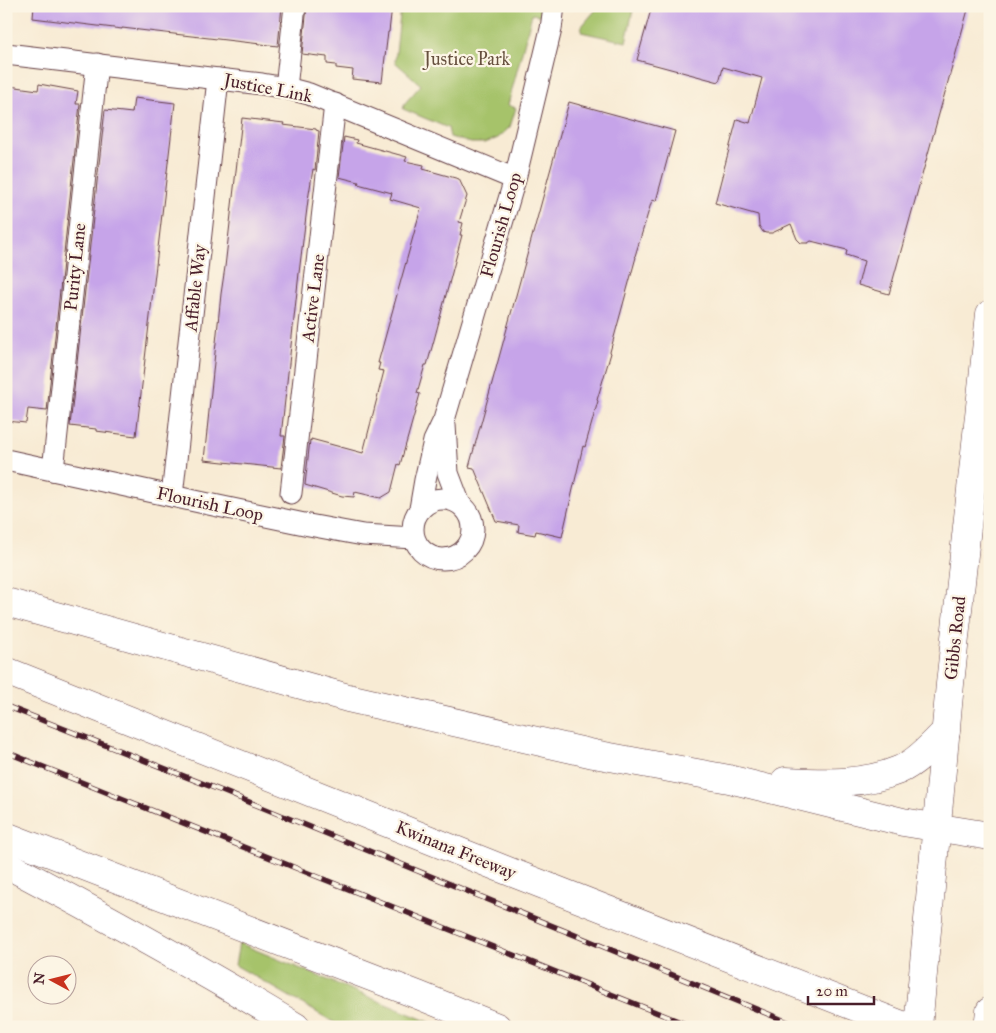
<svg xmlns="http://www.w3.org/2000/svg" width="996" height="1033" font-family="'IM FELL Great Primer',serif">
<style>
.green{fill:#a6c36b;stroke:#78714b}
.building{fill:#c6a4e9}
.lines{fill:none;stroke-linecap:round;stroke-linejoin:round}
.minor-casing{stroke:#643e44;stroke-width:23}
.major-casing{stroke:#643e44;stroke-width:29}
.highway-casing{stroke:#643e44;stroke-width:29}
.minor{stroke:#fff;stroke-width:21}
.major{stroke:#fff;stroke-width:28}
.highway{stroke:#fff;stroke-width:28}
.rail-casing{stroke:#4a1f2b;stroke-width:5.5}
.rail{stroke:#fcf5e5;stroke-width:4;stroke-dasharray:11;stroke-linecap:butt}
.labels{text-anchor:middle;stroke-width:4.5;stroke-linejoin:round;paint-order:stroke}
.park-label{font-size:18px;fill:#66503e;stroke:#fcf5e5}
.street-label{font-size:18px;fill:#4a1f2b;stroke:#fcf5e5}
</style>
<rect width="100%" height="100%" fill="#fcf5e5"/>
<filter id="ink" filterUnits="userSpaceOnUse"><feTurbulence type="fractalNoise" baseFrequency=".02" numOctaves="2"/><feDisplacementMap in="SourceGraphic" scale="10" xChannelSelector="R" yChannelSelector="G"/><feConvolveMatrix kernelMatrix="1 2 1 2 8 2 1 2 1" color-interpolation-filters="sRGB"/></filter>
<filter id="wash" filterUnits="userSpaceOnUse"><feTurbulence type="fractalNoise" baseFrequency=".0096" numOctaves="4" result="noise"/><feDisplacementMap in="SourceGraphic" scale="20" xChannelSelector="R" yChannelSelector="G"/><feGaussianBlur stdDeviation="1.12" result="paint"/><feColorMatrix in="noise" values="0 0 0 0 0 0 0 0 0 0 0 0 0 0 0 0 0 1.4 0 .05"/><feComposite in="paint" operator="in"/></filter>
<g filter="url(#wash)">
<rect width="100%" height="100%" fill="#f8ebd4"/>
<!-- green -->
<g class="green">
<polygon points="401,6 545,6 542,16 532,14 508,105 516,108 510,127 498,138 485,143 471,143 450,137 448,128 403,109 405,103 421,85 395,62"/>
<polygon points="599,6 634,6 626,42 581,32 582,26"/>
<polygon points="239,943 441,1027 342,1027 235,965"/>
</g>
<g id="blocks">
<!-- building -->
<g class="building">
<polygon points="34,6 282,6 278,46 122,28 122,29 33,18"/>
<polygon points="307,6 392,6 389,32 388,32 382,82 352,79 353,70 336,68 336,65 327,64 327,57 302,54"/>
<polygon points="652,6 969,6 889,294 858,285 864,261 846,255 847,250 811,241 808,243 801,243 797,239 791,224 772,233 766,233 763,232 759,226 758,215 715,203 737,119 750,123 762,78 723,67 719,82 637,60"/>
<polygon points="39,84 78,91 76,104 80,104 47,411 28,409 26,423 6,421 6,107 9,86 38,90"/>
<polygon points="134,98 175,103 136,436 96,431 96,429 70,426 105,110 132,113"/>
<polygon points="569,102 675,131 656,201 652,200 635,256 636,257 610,352 611,353 597,400 598,401 585,447 583,446 562,537 536,531 535,535 518,532 519,525 496,521 474,468 469,467"/>
<polygon points="242,118 284,123 283,125 316,129 316,130 319,131 315,170 313,169 308,200 299,273 281,436 285,436 281,468 204,460 221,294 225,267"/>
<polygon points="344,137 357,140 356,143 407,157 405,161 424,165 423,169 459,179 467,196 459,222 463,223 460,235 462,235 434,340 427,365 425,365 417,393 420,394 400,465 398,464 391,492 381,498 355,492 354,497 342,496 305,485 310,440 311,441 311,439 363,453 384,371 378,370 380,363 378,363 421,208 390,199 392,193 358,184 359,182 339,177"/>
</g>
</g>
</g>
<g filter="url(#ink)">
<use href="#blocks" fill-opacity="0" stroke="#643e44" stroke-width="1"/>
<g class="lines">
<!-- minor casing -->
<g class="minor-casing">
<g id="minor">
<polyline points="6,54 262,84 286,88 309,94 515,179"/>
<polyline points="286,88 295,6"/>
<polyline points="445,425 448,473 459,502"/>
<polyline points="6,460 204,503 309,525 363,535 414,538"/>
<polyline points="53,470 97,64"/>
<polyline points="291,493 335,104"/>
<polyline points="172,496 218,79"/>
<circle cx="443" cy="529" r="30"/>
<polyline points="420,509 425,480 434,441 444,420 515,179 551,29 554,6"/>
</g>
</g>
<!-- major casing -->
<g class="major-casing">
<g id="major">
<polyline points="918,1027 950,684 990,314"/>
<polyline points="988,1027 990,1011"/>
</g>
</g>
<!-- highway casing -->
<g class="highway-casing">
<g id="highway">
<polyline points="6,602 348,698 594,754 729,779 903,822 990,836"/>
<polyline points="6,671 508,871 907,1027"/>
<path d="M785,781c38,2 78,4 114,-11 18,-8 33,-25 47,-39"/>
<polyline points="6,836 418,995 497,1027"/>
<path d="M6,864c98,52 195,105 290,163"/>
</g>
</g>
<!-- minor -->
<use href="#minor" class="minor"/>
<!-- major -->
<use href="#major" class="major"/>
<!-- highway -->
<use href="#highway" class="highway"/>
<!-- rail casing -->
<g class="rail-casing">
<g id="rail">
<polyline points="6,706 222,791 800,1027"/>
<polyline points="6,752 693,1027"/>
</g>
</g>
<!-- rail -->
<use href="#rail" class="rail"/>
</g>
</g>
<g class="labels">
<!-- park labels -->
<g class="park-label">
<text x="467" y="65">Justice Park</text>
</g>
<!-- street labels -->
<g class="street-label">
<text transform="translate(268 88) rotate(11)" y="6">Justice Link</text>
<text transform="translate(501 225) rotate(-74)" y="6">Flourish Loop</text>
<text transform="translate(75 267) rotate(-84)" y="6">Purity Lane</text>
<text transform="translate(195 288) rotate(-84)" y="6">Affable Way</text>
<text transform="translate(313 298) rotate(-83)" y="6">Active Lane</text>
<text transform="translate(210 504) rotate(12)" y="6">Flourish Loop</text>
<text transform="translate(955 638) rotate(-84)" y="6">Gibbs Road</text>
<text transform="translate(456 850) rotate(22)" y="6">Kwinana Freeway</text>
</g>
</g>
<!-- margin -->
<rect width="996" height="1033" fill="none" stroke="#fcf5e5" stroke-width="25"/>
<!-- north arrow -->
<g transform="translate(52 980) rotate(277)"><circle r="24" fill="#fcf5e5" stroke="#b59f9b"/>
<path d="M0-4L9 19L0 12L-9 19Z" fill="#c8321e"/>
<text y="-8" font-size="14" font-weight="bold" text-anchor="middle" fill="#4a1f2b">N</text>
</g>
<!-- scale -->
<path d="M808 996v8h66v-8" fill="none" stroke="#4a1f2b" stroke-width="2.5"/>
<text x="816" y="996" font-size="15" fill="#4a1f2b" stroke="#fcf5e5" stroke-width="4" paint-order="stroke">20 m</text>
</svg>
